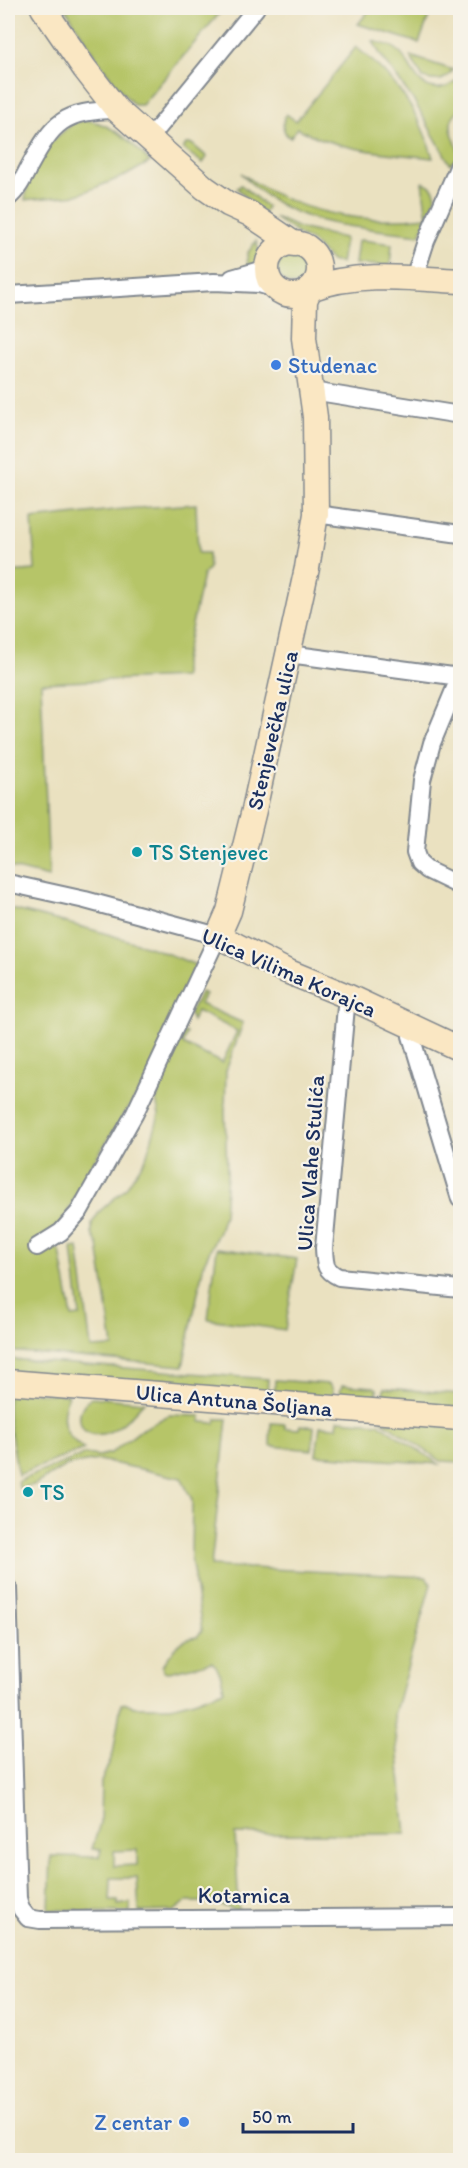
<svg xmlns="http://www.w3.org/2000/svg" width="468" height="2168" font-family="Itim,sans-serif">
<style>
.green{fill:#b6c567;stroke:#687a62;stroke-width:1.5;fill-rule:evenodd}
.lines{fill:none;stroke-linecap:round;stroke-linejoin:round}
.street-casing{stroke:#82888f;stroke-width:20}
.secondary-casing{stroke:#82888f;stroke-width:27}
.street{stroke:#fff;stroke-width:16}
.secondary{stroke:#fae7c3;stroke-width:24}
.shop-dot{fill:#3f7fe0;stroke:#f7f3e8;stroke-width:2}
.culture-dot{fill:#0f9aa8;stroke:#f7f3e8;stroke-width:2}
.labels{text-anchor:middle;stroke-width:4.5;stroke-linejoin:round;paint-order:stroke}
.shop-label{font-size:22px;fill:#366cbe;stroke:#f7f3e8;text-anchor:start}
.street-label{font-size:22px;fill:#1b2f5e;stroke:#f7f3e8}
.culture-label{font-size:22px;fill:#0d838f;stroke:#f7f3e8;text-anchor:start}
</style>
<rect width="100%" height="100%" fill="#f7f3e8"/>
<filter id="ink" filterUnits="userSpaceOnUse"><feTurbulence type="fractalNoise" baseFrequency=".0167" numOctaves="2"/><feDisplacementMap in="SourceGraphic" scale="12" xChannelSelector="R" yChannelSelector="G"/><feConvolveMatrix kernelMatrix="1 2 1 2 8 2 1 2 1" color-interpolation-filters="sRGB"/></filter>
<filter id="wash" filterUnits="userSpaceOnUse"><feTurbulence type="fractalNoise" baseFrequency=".008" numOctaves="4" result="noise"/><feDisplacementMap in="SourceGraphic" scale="24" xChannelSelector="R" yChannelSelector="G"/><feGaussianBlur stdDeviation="1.35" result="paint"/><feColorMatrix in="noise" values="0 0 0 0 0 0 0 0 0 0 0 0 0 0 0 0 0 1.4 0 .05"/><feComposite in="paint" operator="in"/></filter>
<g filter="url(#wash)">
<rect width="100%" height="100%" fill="#eae1c0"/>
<!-- green -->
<g class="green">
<polygon points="65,8 224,8 142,105 134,105 122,92 102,66"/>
<polygon points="371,8 432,8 419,43 358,24"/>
<path d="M373,41c7,2 18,4 23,8 17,13 18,42 45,39 8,-1 15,-6 19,-13v34c-17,13 -6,27 -1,43l-2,6 -7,6 -36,-63 -34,-47z"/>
<path d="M356,47c38,30 64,64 77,111 -47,-5 -93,-7 -136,-30l-7,10c-8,-6 -8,-15 -4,-24l10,7z"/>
<path d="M410,56l43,14c-8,12 -17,12 -30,8z"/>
<path d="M87,120c27,5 45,22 63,42l-23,13 -50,20 -52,5 4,-23 19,-32 25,-22z"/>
<polygon points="186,144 192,144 207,157 203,163 183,149"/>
<path d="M241,173c54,40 120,52 186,44l-5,-35c8,2 13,7 14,15l-16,38c-68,-9 -130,-7 -179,-62z"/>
<polygon points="241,185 267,207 263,214 237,188"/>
<polygon points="275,218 277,218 299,228 344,238 345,240 341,263 331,261 312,241 301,236"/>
<polygon points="361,240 392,244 390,266 355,264 358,241"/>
<path d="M256,241c5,14 6,20 -8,27l-1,-14z"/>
<circle cx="294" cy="269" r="16"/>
<polygon points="196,504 198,553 208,553 209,568 203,575 184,661 184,677 41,683 49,877 8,867 8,572 35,570 32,519 123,509"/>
<path d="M8,908c64,16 127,31 188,57l-49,115 -58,89 -23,46 -21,32h9l6,4 12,66 8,-1 -8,-68 6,-1 13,101 22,-1 -15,-102 -6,-11v-11l8,-12 26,-23 20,-30 13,-43 -3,-15 27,-68 4,1 -4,11 39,19 15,-32 -40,-20 -5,10 -3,-7 12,-22 4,2 -5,10 43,19 -17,48 -1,40 2,62 -3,42 -5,16 -15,32 -21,103 -175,-15z"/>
<polygon points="217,1248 297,1259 285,1330 208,1319"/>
<polygon points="8,1359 268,1379 267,1395 8,1374"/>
<polygon points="275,1380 329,1384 333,1389 333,1400 274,1395"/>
<polygon points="342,1385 374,1387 377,1389 377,1396 371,1399 343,1396 340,1392"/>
<polygon points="384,1388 460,1394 460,1411 382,1404"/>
<path d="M8,1391l61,4c-11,23 -6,40 15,54l-66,26 -10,-58z"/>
<path d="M92,1397l52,5c-14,16 -37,42 -59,29 -10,-12 -5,-26 7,-34z"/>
<path d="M169,1415l32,1v6l14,1 1,-4h11l-16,147 215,11 5,7 -37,131 12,119h-171l4,77 -29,-9h-24l-12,9 -35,1 -2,-34h-26l-1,23h8v4l12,-2v9h-51v-2h-30l2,-54 48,1 2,-7 -9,-1 8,-26 1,-41 12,-28 8,-50 6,-1 7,4h37l23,-6 30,-11c-2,-10 -4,-22 -12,-28l-43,10 -6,-1 -1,-5c10,-13 17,-28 35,-29l5,-7 -11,-73 1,-57 -11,-22 -82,-18 -32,5 -33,20 -15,3 -1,-7 67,-27 14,2 12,-3 30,-23zM137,1850v15l-23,1v-15z"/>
<polygon points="338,1420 378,1423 439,1464 316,1455 320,1426 337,1427"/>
<polygon points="382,1421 460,1426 460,1462 441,1461"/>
<polygon points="271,1423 285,1424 285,1428 299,1429 300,1425 314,1427 312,1450 271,1446 270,1443"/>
</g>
</g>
<g filter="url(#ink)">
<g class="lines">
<!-- street casing -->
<g class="street-casing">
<g id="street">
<polyline points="150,138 256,8"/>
<path d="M8,198c10,-8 15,-19 21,-31 25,-46 34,-56 88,-57"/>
<polyline points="232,278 260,270 268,263"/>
<polyline points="414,278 426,241 460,163"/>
<polyline points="9,295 214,282 259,284 276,289"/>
<polyline points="312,391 460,415"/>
<polyline points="316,514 460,534"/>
<polyline points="289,654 460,677"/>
<polyline points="460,676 432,743 422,780 415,852 419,863 427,870 460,886"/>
<polyline points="8,883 85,900 218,936 135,1113 79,1212 61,1232 37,1247"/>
<path d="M347,996l-23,252c1,16 0,22 15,29l121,12"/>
<polyline points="411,1026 411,1036 460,1199"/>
<polyline points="8,1588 18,1898 21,1909 28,1918 40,1920 460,1917"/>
</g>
</g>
<!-- secondary casing -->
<g class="secondary-casing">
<g id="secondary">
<polyline points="43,8 85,69 117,110 205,188 228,204 250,214 294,244"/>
<circle cx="293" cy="269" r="26"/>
<polyline points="310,289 305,300 304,338 315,417 316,514 307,568 254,810 229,911 218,936 284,970 347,996 460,1049"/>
<path d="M310,289c47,-18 101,-11 150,-8"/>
<polyline points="8,1382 460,1418"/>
</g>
</g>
<!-- street -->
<use href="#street" class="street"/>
<!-- secondary -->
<use href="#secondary" class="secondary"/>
</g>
</g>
<!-- markers -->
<g class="shop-dot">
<circle cx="276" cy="365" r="6"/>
<circle cx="184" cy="2122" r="6"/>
</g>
<g class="culture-dot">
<circle cx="137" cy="852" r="6"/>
<circle cx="28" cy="1492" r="6"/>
</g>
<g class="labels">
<!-- shop labels -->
<g class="shop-label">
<text x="288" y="373">Studenac</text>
<text x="172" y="2130" text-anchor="end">Z centar</text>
</g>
<!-- street labels -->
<g class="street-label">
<text transform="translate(272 730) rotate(-77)" y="8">Stenjevečka ulica</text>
<text transform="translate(289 972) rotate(24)" y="8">Ulica Vilima Korajca</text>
<text transform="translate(310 1163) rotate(-86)" y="8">Ulica Vlahe Stulića</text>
<text transform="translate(234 1400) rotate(5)" y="8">Ulica Antuna Šoljana</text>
<text x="244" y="1903">Kotarnica</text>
</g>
<!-- culture labels -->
<g class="culture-label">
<text x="149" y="860">TS Stenjevec</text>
<text x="40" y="1500">TS</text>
</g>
</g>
<!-- margin -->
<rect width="468" height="2168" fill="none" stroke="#f7f3e8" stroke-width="30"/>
<!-- scale -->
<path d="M243 2123v9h110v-9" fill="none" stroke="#1b2f5e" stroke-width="3"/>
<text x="252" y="2123" font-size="18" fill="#1b2f5e" stroke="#f7f3e8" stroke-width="4.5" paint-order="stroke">50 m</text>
</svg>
